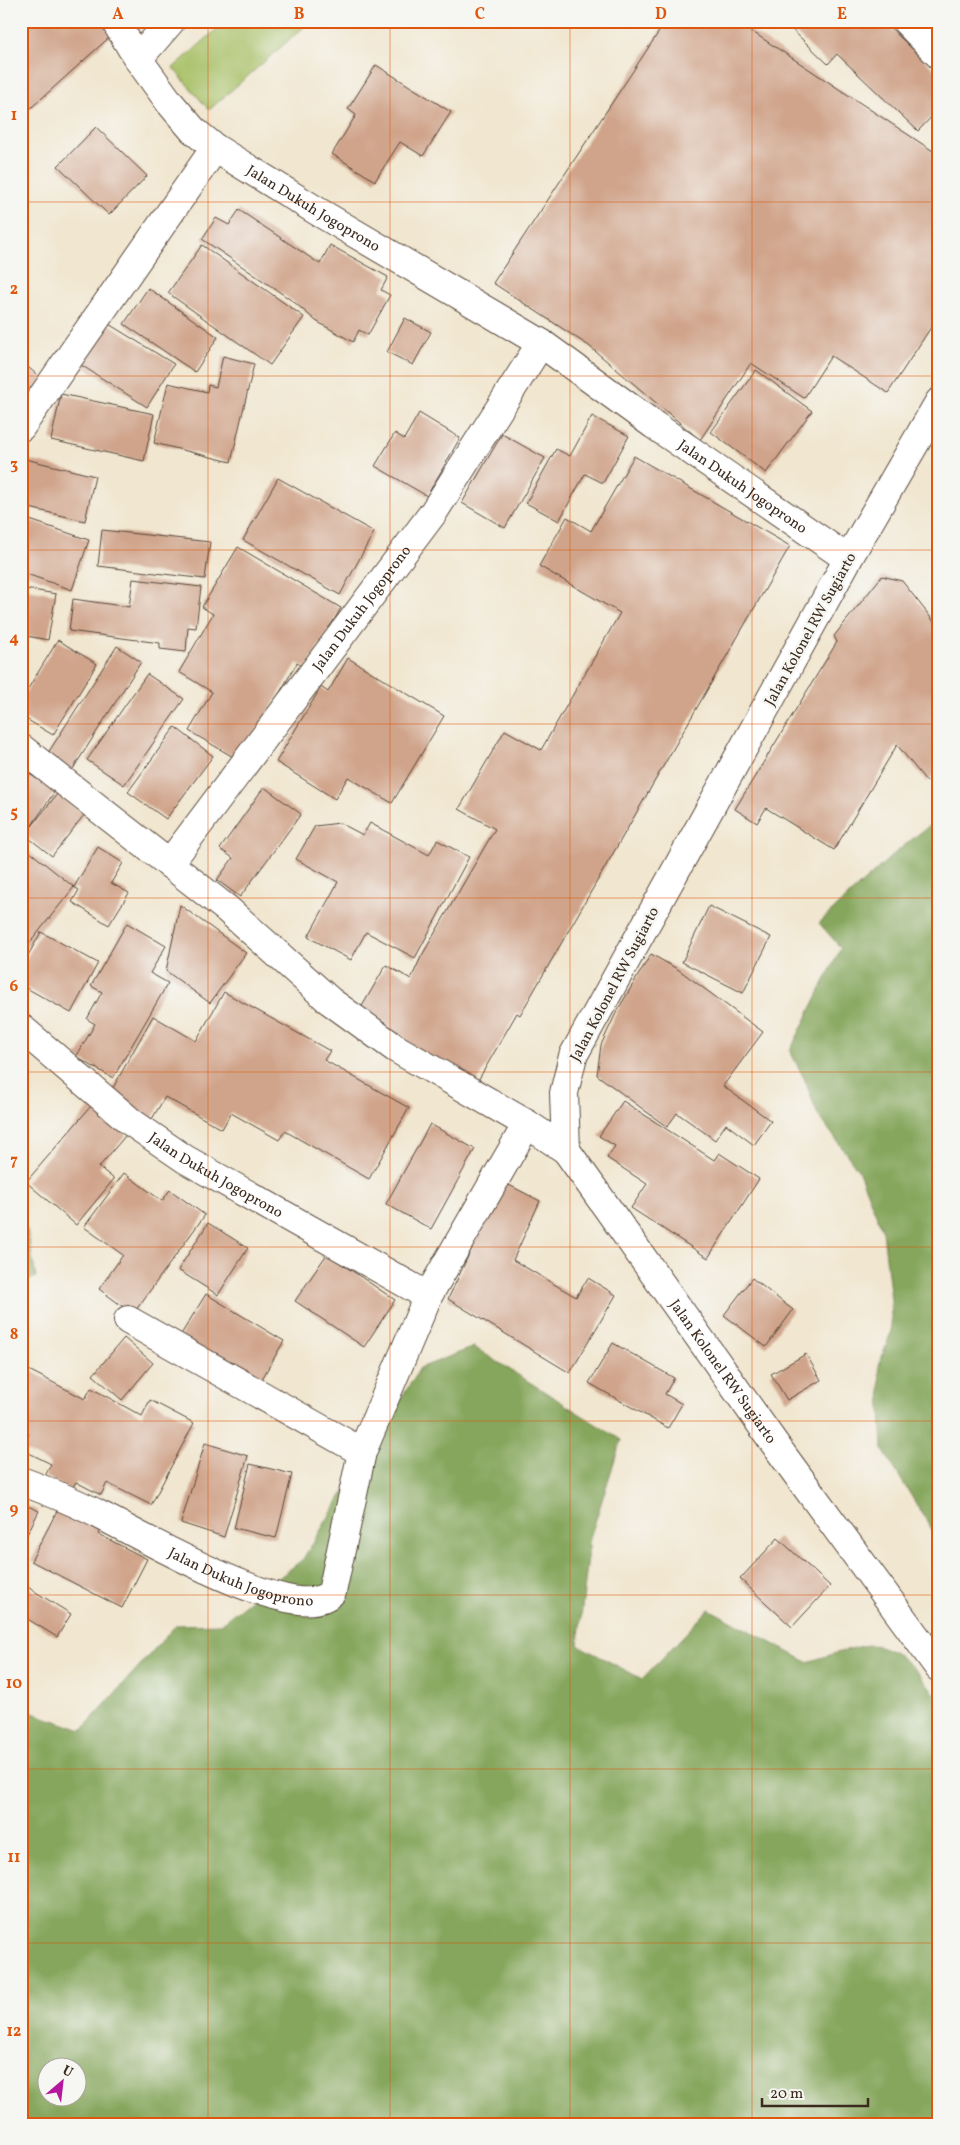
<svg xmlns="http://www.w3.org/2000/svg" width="960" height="2145" font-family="Vollkorn,serif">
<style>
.green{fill:#a7c066;stroke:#717542}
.forest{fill:#85a65b;stroke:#60683c;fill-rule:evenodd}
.building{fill:#d0a48b}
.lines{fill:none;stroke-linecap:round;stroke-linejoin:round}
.minor-casing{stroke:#564639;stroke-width:30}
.major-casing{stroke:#564639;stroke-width:30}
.minor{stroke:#fff;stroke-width:28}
.major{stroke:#fff;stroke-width:28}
.grid{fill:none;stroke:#df570d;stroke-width:1;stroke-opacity:0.55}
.labels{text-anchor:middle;stroke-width:5;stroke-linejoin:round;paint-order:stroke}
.street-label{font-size:15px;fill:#3b2a1e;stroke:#f6f6f2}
.neatline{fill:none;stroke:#df570d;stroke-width:2}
.grid-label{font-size:16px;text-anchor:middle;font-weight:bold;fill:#df570d}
</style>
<rect width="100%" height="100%" fill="#f6f6f2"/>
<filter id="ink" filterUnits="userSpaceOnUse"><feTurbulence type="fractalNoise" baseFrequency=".02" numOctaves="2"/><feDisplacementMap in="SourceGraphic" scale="10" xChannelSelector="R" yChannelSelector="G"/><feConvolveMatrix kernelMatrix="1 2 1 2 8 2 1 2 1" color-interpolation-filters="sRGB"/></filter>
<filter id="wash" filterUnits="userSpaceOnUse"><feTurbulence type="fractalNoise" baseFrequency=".0096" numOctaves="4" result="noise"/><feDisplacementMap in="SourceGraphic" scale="20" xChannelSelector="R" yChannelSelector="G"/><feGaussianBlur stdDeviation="1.12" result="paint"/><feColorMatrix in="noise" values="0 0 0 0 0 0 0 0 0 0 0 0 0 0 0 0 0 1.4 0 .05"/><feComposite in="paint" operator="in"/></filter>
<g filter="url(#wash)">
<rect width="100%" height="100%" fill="#f1e6cf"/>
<!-- green -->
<polygon class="green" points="226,21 299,21 304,27 209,110 173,68"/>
<!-- forest -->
<g class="forest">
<polygon points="939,818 939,1541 883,1450 879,1365 891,1332 891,1300 883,1232 858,1170 817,1113 805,1080 790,1051 841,948 819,923 896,852"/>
<polygon points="21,1226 27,1229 36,1277 21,1285"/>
<path d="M474,1347l147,93 -31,98 -12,107 64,34 67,-70 98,53c15,-4 51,-17 64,-17 28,1 53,34 68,54v425h-918v-415l61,21 94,-105 44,-1 83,-65 117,-191zM48,2068h30v30h-30z"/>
</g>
<g id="blocks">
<!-- building -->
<g class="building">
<polygon points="21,21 100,21 112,35 21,117"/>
<polygon points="666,21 736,21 939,155 939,315 888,393 831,356 804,398 751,363 700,440 589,346 493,283"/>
<polygon points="783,21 883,21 939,74 939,109 918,131 837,54 828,64"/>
<polygon points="376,65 451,112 423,156 400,142 375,181 332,154 356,115 348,109"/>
<polygon points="96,127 147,176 109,215 58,166"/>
<polygon points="239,210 320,264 330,245 388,277 381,290 390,295 368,335 359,330 353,342 316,321 294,302 202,239 216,218 229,225"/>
<polygon points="202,245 304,317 270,365 168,293"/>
<polygon points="148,288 218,337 195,372 124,324"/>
<polygon points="405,318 431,332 413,365 387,352"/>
<polygon points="107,323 174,364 147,407 81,365"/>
<polygon points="223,356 254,364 231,462 154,443 168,383 207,392 208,385 216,387"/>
<polygon points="21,361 44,381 21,407"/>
<polygon points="756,370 812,411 766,473 711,432"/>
<polygon points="61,394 154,414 144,461 51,440"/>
<polygon points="419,413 460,438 427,496 375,466 395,433 404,439"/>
<polygon points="592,416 629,436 603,483 585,474 559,521 526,503 556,449 570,456"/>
<polygon points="502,434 545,458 505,528 462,503"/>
<polygon points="634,456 790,546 520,1015 517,1013 476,1084 381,1030 386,1023 361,1008 386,965 411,979 421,957 495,829 459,809 505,730 541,750 620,613 539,566 567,517 591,531"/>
<polygon points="21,458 95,476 85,521 21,506"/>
<polygon points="278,478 374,532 340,595 243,540"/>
<polygon points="21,517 89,540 72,590 21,572"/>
<polygon points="102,530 210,542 205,579 98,566"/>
<polygon points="238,547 341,608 306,668 297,663 240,761 189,731 212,692 179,672 213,614 202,607"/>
<polygon points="882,576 902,581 939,628 939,769 927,782 897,745 834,850 766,808 757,823 735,809 837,642 834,636"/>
<polygon points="133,579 201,587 196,628 188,627 186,652 160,649 160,643 69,631 73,599 129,607"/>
<polygon points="21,588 56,594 48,640 21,635"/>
<polygon points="58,640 97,664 53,735 21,716 21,700"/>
<polygon points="117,646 141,662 71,772 46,756"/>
<polygon points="348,658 444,716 392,803 348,777 335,799 276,762 321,687 328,692"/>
<polygon points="147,674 184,699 124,785 87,760"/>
<polygon points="175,727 213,756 166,819 128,792"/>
<polygon points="25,771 55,791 28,831 57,794 84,815 52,856 25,835 21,840 21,777"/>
<polygon points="264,787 301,814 240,897 217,880 233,858 220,849"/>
<polygon points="340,823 363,835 370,823 429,855 437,840 469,857 415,958 366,932 351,960 308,937 338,882 296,859 315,826"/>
<polygon points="98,847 123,863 111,883 129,893 109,925 72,902 79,890 74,887 21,954 21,852 25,848 74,887"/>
<polygon points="180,905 246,953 210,1003 166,971"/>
<polygon points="709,906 771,937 743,993 682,962"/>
<polygon points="127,923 166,946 150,973 168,983 113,1078 76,1057 95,1024 87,1019 102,992 91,986"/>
<polygon points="41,932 98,963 71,1013 21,985 21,968"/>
<polygon points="651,954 679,970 763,1032 723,1086 771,1121 754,1145 726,1124 715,1140 677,1113 667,1127 597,1075 601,1045 617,1011"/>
<polygon points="224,992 330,1051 324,1060 409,1108 369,1179 285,1131 279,1140 231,1113 222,1129 165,1097 152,1119 109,1095 153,1016 196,1041"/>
<polygon points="623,1101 714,1160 719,1153 759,1179 708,1258 631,1208 647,1184 607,1158 615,1146 599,1136"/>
<polygon points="91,1106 126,1135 99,1167 114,1179 76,1225 26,1182"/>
<polygon points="430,1124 475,1149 431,1229 386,1204"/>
<polygon points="124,1173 162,1201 170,1190 205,1215 133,1314 99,1289 123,1255 84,1227"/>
<polygon points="503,1182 540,1201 513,1260 576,1297 588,1278 616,1295 570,1373 448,1299"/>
<polygon points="208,1223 248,1248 218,1295 178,1270"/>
<polygon points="327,1254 395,1300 364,1347 295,1301"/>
<polygon points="752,1278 793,1310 766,1347 724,1315"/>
<polygon points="206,1294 284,1341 259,1384 180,1336"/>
<polygon points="124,1338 153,1363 122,1400 93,1375"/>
<polygon points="613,1343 674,1378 665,1394 682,1404 668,1428 589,1383"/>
<polygon points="806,1354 821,1380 787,1400 771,1374"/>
<polygon points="21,1366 85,1399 91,1388 142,1416 150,1400 194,1423 151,1505 107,1483 101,1495 76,1482 71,1490 45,1476 51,1464 21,1449 29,1434 21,1430"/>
<polygon points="205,1443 248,1456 224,1537 181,1523"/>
<polygon points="250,1464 292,1474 276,1538 234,1528"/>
<polygon points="21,1503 39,1511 21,1546"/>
<polygon points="59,1507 101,1529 98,1534 147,1559 122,1608 31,1561"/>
<polygon points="778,1538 830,1586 792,1627 740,1579"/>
<polygon points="26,1586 71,1614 57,1637 21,1615 21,1593"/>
</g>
</g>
</g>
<g filter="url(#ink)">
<use href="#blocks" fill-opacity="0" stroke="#564639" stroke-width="1"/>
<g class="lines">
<!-- minor casing -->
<g class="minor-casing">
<g id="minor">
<path id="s1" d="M115,21l23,38 32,44 23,27 22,18 102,63 224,132 113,82 194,134"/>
<polyline points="906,21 939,55"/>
<polyline points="138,59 171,21"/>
<polyline points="21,427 215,148"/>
<polyline points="21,748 227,909 330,1001 395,1048 527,1124 566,1150"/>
<path id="s2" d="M169,864l264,-351 108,-170"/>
<path id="s3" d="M21,1028l110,94 54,37 243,137"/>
<polyline points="128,1320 362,1452"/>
<path id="s4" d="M21,1481c27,10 52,20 77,33 39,19 200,115 234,78l30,-140 66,-156 99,-172"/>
</g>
</g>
<!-- major casing -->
<g class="major-casing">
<g id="major">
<path id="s5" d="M939,402l-91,157 -275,497 -9,37 2,57 216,304 157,214"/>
</g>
</g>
<!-- minor -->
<use href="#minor" class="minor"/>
<!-- major -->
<use href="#major" class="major"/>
</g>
</g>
<!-- grid -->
<path class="grid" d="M208,21v2103M390,21v2103M570,21v2103M752,21v2103M21,202h918M21,376h918M21,550h918M21,724h918M21,898h918M21,1072h918M21,1247h918M21,1421h918M21,1595h918M21,1769h918M21,1943h918"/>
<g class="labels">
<!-- street labels -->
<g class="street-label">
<text dy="5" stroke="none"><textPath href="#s1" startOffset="278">Jalan Dukuh Jogoprono</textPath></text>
<text dy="5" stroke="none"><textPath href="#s1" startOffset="790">Jalan Dukuh Jogoprono</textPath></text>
<text dy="5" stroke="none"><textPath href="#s2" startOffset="320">Jalan Dukuh Jogoprono</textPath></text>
<text transform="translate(810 629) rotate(-61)" y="5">Jalan Kolonel RW Sugiarto</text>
<text transform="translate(614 984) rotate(-62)" y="5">Jalan Kolonel RW Sugiarto</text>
<text dy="5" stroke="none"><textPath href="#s3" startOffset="245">Jalan Dukuh Jogoprono</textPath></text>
<text dy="5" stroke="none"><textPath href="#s5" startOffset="1116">Jalan Kolonel RW Sugiarto</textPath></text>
<text dy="5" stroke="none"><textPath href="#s4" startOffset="241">Jalan Dukuh Jogoprono</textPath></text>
</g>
</g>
<!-- margin -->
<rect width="960" height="2145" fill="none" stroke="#f6f6f2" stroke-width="55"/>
<!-- north arrow -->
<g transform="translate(62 2082) rotate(28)"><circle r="24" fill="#f6f6f2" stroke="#aba49d"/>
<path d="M0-4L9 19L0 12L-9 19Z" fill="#b5179e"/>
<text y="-8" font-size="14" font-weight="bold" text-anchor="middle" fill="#3b2a1e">U</text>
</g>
<!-- scale -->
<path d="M762 2098v8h106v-8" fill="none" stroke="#3b2a1e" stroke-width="2.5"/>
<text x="770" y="2098" font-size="15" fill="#3b2a1e" stroke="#f6f6f2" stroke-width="4" paint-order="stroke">20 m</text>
<rect x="28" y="28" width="904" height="2090" class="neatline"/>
<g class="grid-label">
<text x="118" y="19">A</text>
<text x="299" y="19">B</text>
<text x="480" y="19">C</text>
<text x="661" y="19">D</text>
<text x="842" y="19">E</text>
<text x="14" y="120">1</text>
<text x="14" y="294">2</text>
<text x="14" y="469">3</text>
<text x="14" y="643">4</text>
<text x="14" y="817">5</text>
<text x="14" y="991">6</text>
<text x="14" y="1165">7</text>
<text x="14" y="1339">8</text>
<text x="14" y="1514">9</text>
<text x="14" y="1688">10</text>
<text x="14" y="1862">11</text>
<text x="14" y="2036">12</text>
</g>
</svg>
